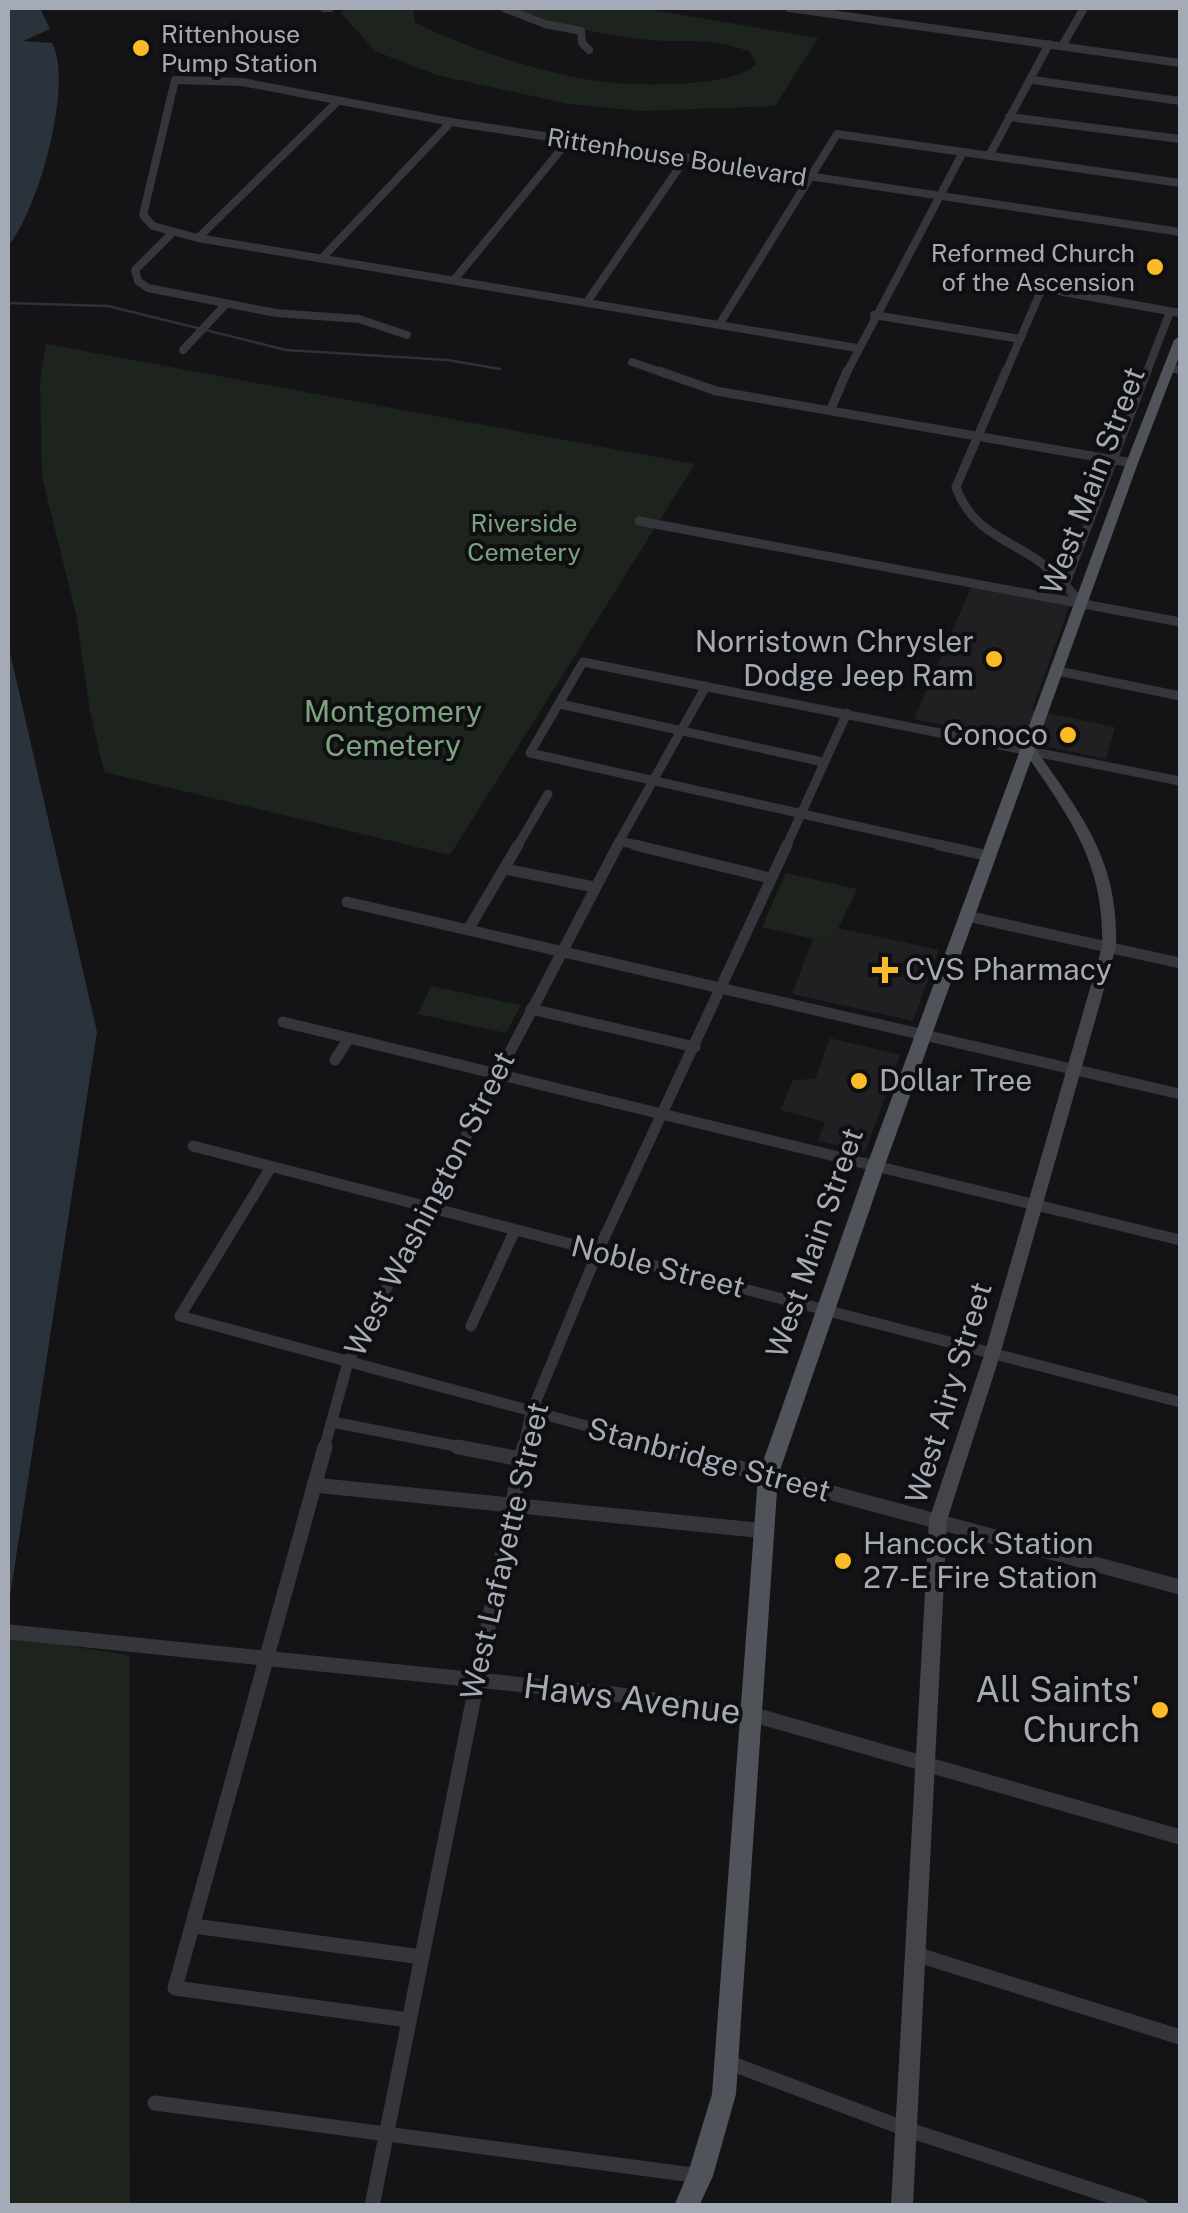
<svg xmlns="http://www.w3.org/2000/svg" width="1188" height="2213" font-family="'Public Sans',sans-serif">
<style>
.built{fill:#202023}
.green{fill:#1c241d}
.water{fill:#2a333b}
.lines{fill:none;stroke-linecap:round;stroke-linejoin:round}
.stream{stroke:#2a333b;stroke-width:2.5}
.street-far3{stroke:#35363b;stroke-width:8}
.street-far2{stroke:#35363b;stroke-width:9}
.street-far1{stroke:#35363b;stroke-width:11}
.street{stroke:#35363b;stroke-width:15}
.secondary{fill:#43454b;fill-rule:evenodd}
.primary{fill:#51535b;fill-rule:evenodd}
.poi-dot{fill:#fbba27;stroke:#0f0f11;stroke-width:4}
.labels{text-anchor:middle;stroke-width:8;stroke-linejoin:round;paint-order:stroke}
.far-poi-label{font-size:25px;fill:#a5aab7;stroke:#0f0f11;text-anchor:start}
.far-street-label{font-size:25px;fill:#a5aab7;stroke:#0f0f11}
.far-park-label{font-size:25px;fill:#7ba37f;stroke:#0f0f11}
.street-label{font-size:30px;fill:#a5aab7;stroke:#0f0f11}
.poi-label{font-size:30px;fill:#a5aab7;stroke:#0f0f11;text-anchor:start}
.park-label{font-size:30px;fill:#7ba37f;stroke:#0f0f11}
.near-poi-label{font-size:35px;fill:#a5aab7;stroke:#0f0f11;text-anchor:end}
.near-street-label{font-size:35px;fill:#a5aab7;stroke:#0f0f11}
</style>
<rect width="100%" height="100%" fill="#141416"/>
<!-- built -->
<g class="built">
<polygon points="972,585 1070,604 1032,710 1115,727 1106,759 914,719"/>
<polygon points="838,928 939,950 913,1021 792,994 813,939 831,943"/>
<polygon points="830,1038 900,1055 865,1152 818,1141 825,1122 780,1110 793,1080 815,1079"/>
</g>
<!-- green -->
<g class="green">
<path d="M346,8h68v14c52,26 127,51 184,59 33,5 135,8 158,-17l-6,-12c-29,-12 -54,-11 -84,-11 -40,-1 -116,-16 -152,-33h127l177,30 -43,68 -135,5 -71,-7 -133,-29 -61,-24 -34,-38z"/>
<polygon points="46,344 695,464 450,855 104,772 90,711 76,614 42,477 40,382"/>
<polygon points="786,873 857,889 831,943 762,927"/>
<polygon points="431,986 521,1005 506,1033 418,1014"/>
<polygon points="8,1637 129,1655 130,2205 8,2206"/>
</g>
<!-- water -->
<g class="water">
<path d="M8,8h32l10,21 -27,12 29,2c22,41 -14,168 -44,203z"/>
<polygon points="8,644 97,1032 8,1609"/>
</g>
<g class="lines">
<!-- stream -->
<polyline class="stream" points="8,303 108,306 286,350 447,360 500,369"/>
<!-- street-far3 -->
<g class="street-far3">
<polyline points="324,8 330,8"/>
<polyline points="504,8 545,24 581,31 582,43 589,50"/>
<polyline points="789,8 1180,63"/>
<polyline points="1062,46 1084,8"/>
<polyline points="1033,80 1180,101"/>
<polyline points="1009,117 1180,139"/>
<polyline points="989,156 1049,44"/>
<polyline points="172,233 135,270 138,281 148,288 276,313 359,319 407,335"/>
<polyline points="198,238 338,101"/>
<polyline points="323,257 451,122"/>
<polyline points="454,280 568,141"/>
<polyline points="1044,285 1063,292 1180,313"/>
<polyline points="587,302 685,159"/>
<polyline points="874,315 1020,339"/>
<polyline points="719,325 837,134 1180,183"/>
<polyline points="857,348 198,238 153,226 143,215 175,80 242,82 451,122 1180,232"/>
<polyline points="183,350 226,304"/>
<polyline points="632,362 666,374"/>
<polyline points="1170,368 1180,370"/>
<polyline points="846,374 962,154"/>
<polyline points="1005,374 1046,279"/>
<polyline points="1146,374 1170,312"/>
</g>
<!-- street-far2 -->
<g class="street-far2">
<polyline points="659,371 716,391 1132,463"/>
<path d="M1006,371l-50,116c14,41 46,50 80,72 17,12 31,28 45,44"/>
<polyline points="831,409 847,371"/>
<polyline points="639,521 1180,622"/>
<polyline points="1065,585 1147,371"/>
<polyline points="1058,671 1180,696"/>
<polyline points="560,704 823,762"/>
<polyline points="619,841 645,847"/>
<polyline points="517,847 548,794"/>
<polyline points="616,847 706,686"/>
<polyline points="786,847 847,713"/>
<polyline points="950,847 530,753 583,662 1180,781"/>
</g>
<!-- street-far1 -->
<g class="street-far1">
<polyline points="635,845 770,878"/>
<polyline points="939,845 989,856"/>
<polyline points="505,869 594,887"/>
<polyline points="347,902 1180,1094"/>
<polyline points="967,916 1180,963"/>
<polyline points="469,928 518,845"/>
<polyline points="531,1009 695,1047"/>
<polyline points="283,1022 1180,1240"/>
<polyline points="335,1060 349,1038"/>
<polyline points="193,1146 1180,1402"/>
<polyline points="271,1167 180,1316 672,1449"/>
<polyline points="471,1326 514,1232"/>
<polyline points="332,1422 471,1449"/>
<polyline points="324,1449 348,1362 618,845"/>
<polyline points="523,1449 531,1413 598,1251 787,845"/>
</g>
<!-- street -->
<g class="street">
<polyline points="325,1447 175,1988 408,2020"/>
<polyline points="458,1447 521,1459"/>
<polyline points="662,1447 1180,1587"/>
<polyline points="314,1485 765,1531"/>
<polyline points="10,1632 613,1694 751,1714 1180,1837"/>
<polyline points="194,1926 422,1957"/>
<polyline points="915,1954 1180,2037"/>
<polyline points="725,2061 906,2129 1141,2206"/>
<polyline points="155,2103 700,2176"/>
<polyline points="372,2206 524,1447"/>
</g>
<!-- secondary -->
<path class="secondary" d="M1030,747l5,1c47,68 84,112 81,199l-116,408 -53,165 -34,686h-22l38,-686 55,-165 118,-408c3,-84 -33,-130 -78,-196z"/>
<!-- primary -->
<polygon class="primary" points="1180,336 1180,354 1138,463 885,1165 778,1476 736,2094 713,2176 699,2206 674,2206 688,2173 712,2094 758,1476 867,1165 1126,463 1174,340"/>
</g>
<!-- markers -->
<g class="poi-dot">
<circle cx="141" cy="48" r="10"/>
<circle cx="1155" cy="267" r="10"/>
<circle cx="994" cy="659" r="10"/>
<circle cx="1068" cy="735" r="10"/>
<path d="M880 955h10v10h10v10h-10v10h-10v-10h-10v-10h10z"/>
<circle cx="859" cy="1081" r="10"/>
<circle cx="843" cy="1561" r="10"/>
<circle cx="1160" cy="1710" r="10"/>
</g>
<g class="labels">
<!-- far-poi labels -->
<g class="far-poi-label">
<text x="161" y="43">Rittenhouse<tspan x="161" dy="29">Pump Station</tspan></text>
<text x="1135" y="262" text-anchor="end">Reformed Church<tspan x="1135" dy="29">of the Ascension</tspan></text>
</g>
<!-- far-street labels -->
<g class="far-street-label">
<text transform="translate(677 157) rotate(9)" y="9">Rittenhouse Boulevard</text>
</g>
<!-- far-park labels -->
<g class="far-park-label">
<text x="524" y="532">Riverside<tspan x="524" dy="29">Cemetery</tspan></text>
</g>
<!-- street labels -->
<g class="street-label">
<text transform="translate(1093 481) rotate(-69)" y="10">West Main Street</text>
<text transform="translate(430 1204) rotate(-63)" y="10">West Washington Street</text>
<text transform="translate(815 1243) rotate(-71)" y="10">West Main Street</text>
<text transform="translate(658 1267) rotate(14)" y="10">Noble Street</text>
<text transform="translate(949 1393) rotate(-73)" y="10">West Airy Street</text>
<text transform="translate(709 1460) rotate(15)" y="10">Stanbridge Street</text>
<text transform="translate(505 1551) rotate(-77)" y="10">West Lafayette Street</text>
</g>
<!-- poi labels -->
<g class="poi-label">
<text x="974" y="652" text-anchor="end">Norristown Chrysler<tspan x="974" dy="34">Dodge Jeep Ram</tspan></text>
<text x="1048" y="745" text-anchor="end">Conoco</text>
<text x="905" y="980">CVS Pharmacy</text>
<text x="879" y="1091">Dollar Tree</text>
<text x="863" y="1554">Hancock Station<tspan x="863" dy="34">27-E Fire Station</tspan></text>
</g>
<!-- park labels -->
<g class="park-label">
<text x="393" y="722">Montgomery<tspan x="393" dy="34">Cemetery</tspan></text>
</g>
<!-- near-poi labels -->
<g class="near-poi-label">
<text x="1140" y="1702">All Saints'<tspan x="1140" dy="40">Church</tspan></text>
</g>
<!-- near-street labels -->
<g class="near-street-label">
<text transform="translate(632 1699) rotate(7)" y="12">Haws Avenue</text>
</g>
</g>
<!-- border -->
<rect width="1188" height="2213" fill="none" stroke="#a5aab7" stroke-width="20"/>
</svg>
